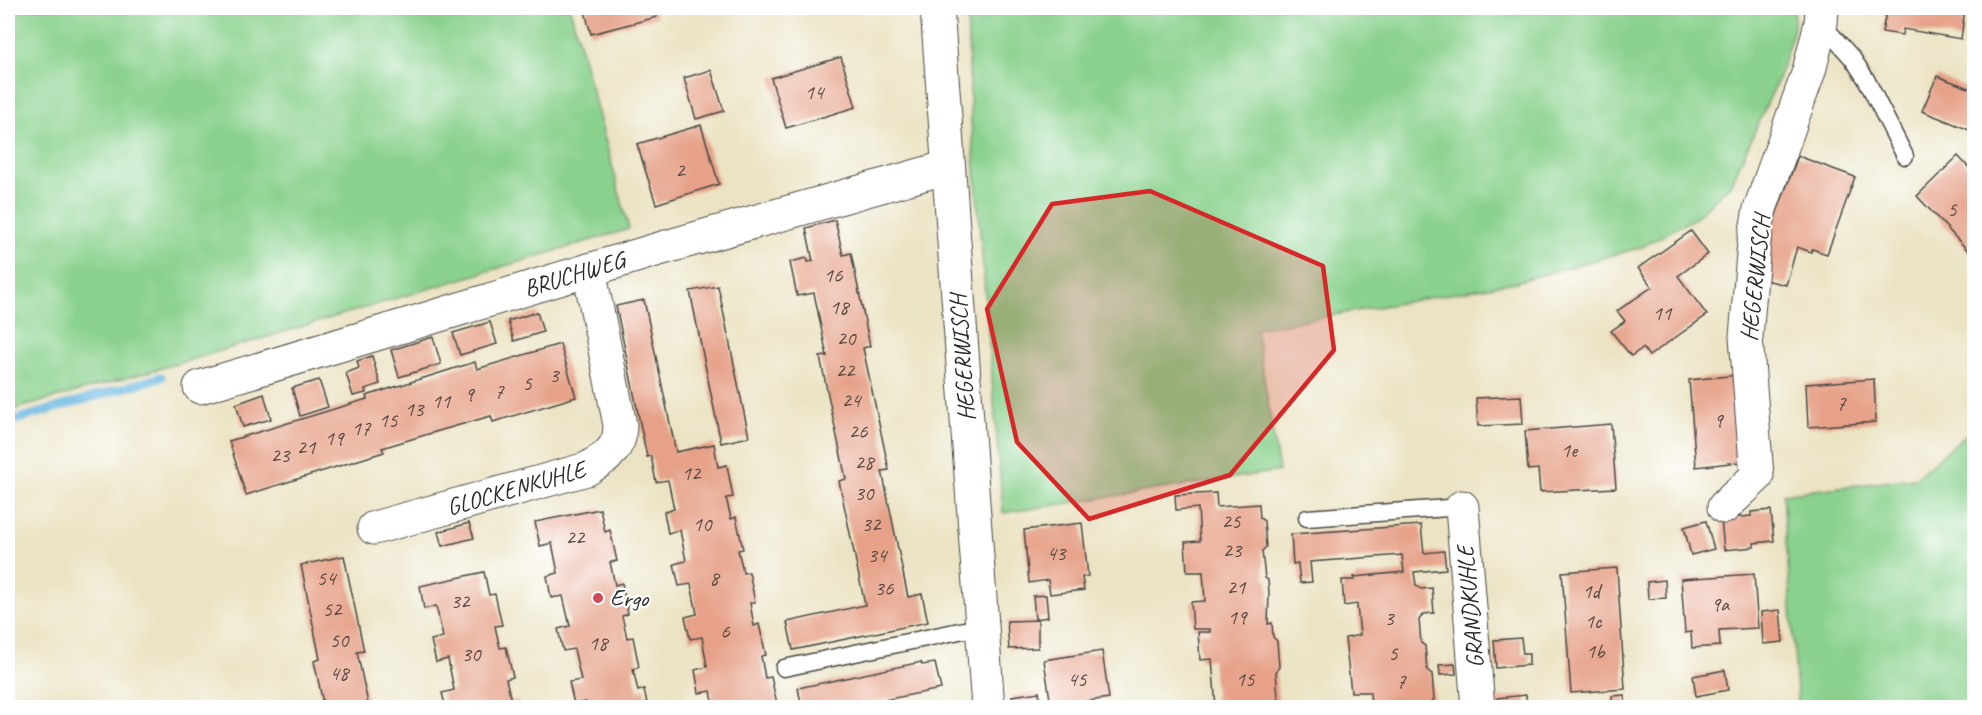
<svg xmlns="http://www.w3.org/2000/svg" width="1982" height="715" font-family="Caveat,sans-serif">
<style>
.green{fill:#89d18d;stroke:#5a7e5c;stroke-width:1.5}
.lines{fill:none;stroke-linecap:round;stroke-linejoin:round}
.stream{stroke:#64b5df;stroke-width:9}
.building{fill:#e6a188}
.lane-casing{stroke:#484742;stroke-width:19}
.street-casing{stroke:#484742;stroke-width:35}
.lane{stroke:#fff;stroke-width:16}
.street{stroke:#fff;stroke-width:33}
.marked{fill:#d62828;fill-opacity:0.2;stroke:#d62828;stroke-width:4.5;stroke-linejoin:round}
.poi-dot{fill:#d1495b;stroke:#fff;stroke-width:2}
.labels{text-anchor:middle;stroke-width:4.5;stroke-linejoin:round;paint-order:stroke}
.number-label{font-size:21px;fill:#5a4842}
.street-label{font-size:24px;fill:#2b2b2b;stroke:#fff}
.poi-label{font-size:24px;fill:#2b2b2b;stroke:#fff;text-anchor:start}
</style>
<rect width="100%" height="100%" fill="#fff"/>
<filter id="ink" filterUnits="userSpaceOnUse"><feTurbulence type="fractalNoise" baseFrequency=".0167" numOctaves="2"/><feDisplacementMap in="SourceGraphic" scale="12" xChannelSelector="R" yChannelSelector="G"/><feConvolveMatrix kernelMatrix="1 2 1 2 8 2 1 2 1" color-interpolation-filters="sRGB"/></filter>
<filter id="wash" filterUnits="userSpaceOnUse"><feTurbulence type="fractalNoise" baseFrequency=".008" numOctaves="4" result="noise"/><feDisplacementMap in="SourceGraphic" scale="24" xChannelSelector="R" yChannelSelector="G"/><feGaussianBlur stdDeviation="1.35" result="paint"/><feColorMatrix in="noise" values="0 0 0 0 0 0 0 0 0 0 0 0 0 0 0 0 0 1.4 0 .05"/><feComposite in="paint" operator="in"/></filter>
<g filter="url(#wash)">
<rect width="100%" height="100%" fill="#ebe3c3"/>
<!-- green -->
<g class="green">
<polygon points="8,8 570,8 629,229 180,363 8,411"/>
<polygon points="967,8 1794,8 1794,29 1779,77 1731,184 1695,218 1642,247 1516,282 1256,329 1279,471 1003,513 971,121"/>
<polygon points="1974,428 1974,707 1798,707 1783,494 1915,478"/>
</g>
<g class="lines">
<!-- stream -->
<polyline class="stream" points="8,422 161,377"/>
</g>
<g id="blocks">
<!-- building -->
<g class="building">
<polygon points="584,8 655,8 657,17 591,34"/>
<polygon points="1887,8 1965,8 1961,39 1903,29 1902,35 1882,32"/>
<polygon points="841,57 856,107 786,128 771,78"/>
<polygon points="711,70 724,111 696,119 684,78"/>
<polygon points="1937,76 1974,90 1974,132 1922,111"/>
<polygon points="701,125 719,184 656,204 637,144"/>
<polygon points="1798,156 1855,177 1827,254 1812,249 1811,252 1797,247 1786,285 1758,278 1768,236"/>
<polygon points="1958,156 1974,173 1974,257 1917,196"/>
<polygon points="835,220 843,255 851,253 870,346 863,348 889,470 882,471 908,597 922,594 928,622 793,650 787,622 865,605 839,481 846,479 820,357 827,356 814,293 797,296 790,262 807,258 808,262 813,261 806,228"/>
<polygon points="1691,231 1708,254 1678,276 1707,315 1649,356 1643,348 1631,356 1611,331 1625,321 1617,311 1652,287 1638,268"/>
<polygon points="718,286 749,437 721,443 690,291"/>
<polygon points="644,300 676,452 714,444 718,467 727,465 733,497 726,498 730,514 731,519 736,517 743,549 738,550 742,567 743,573 749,572 755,602 750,603 754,626 759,624 766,655 761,656 765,678 771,677 778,708 714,708 711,691 699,693 695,670 707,667 702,637 690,639 685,617 697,614 691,584 679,586 674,564 686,561 680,530 668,533 664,512 674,509 668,480 656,482 651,456 647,457 616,306"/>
<polygon points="537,312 543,332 514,341 508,321"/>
<polygon points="490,322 497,344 460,355 453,333"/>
<polygon points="433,337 441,364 399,377 391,350"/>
<polygon points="560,344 576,397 493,422 491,416 435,432 382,448 384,452 246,495 229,441 367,399 366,396 475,362 477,369"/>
<polygon points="372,356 380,384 365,389 366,393 353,396 346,373 359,368 357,361"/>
<polygon points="1739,375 1747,461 1696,467 1689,380"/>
<polygon points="1874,379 1876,422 1808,427 1806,384"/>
<polygon points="319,380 328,407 300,416 292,388"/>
<polygon points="264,394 271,419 243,427 236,404"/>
<polygon points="1521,396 1523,424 1478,426 1476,398"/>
<polygon points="1611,424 1616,488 1540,492 1538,469 1528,470 1525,431"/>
<polygon points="1216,493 1217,507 1259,504 1260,518 1264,521 1266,547 1262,551 1265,578 1268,580 1269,593 1268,624 1272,623 1273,637 1277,641 1279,667 1276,672 1278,698 1282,702 1282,708 1216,708 1212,659 1200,660 1198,632 1210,632 1210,629 1193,629 1191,602 1205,601 1203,572 1187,572 1185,542 1200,541 1198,508 1176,510 1175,495"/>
<polygon points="600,509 605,532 610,530 617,561 610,562 615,585 622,583 628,614 622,616 627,638 633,637 639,667 633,669 638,691 644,689 648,708 587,708 586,702 574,704 569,682 581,680 574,649 563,651 558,629 570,626 563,596 551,598 547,576 558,573 552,543 540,546 535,522"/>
<polygon points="1771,510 1774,541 1754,543 1754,547 1724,550 1721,519 1751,516 1751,512"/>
<polygon points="1706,521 1714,549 1691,555 1684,527"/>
<polygon points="469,523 474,538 442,546 438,532"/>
<polygon points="1082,523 1088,576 1082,577 1084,590 1050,594 1048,580 1029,583 1024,530"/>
<polygon points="1421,525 1424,553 1444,551 1446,569 1414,572 1416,585 1421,589 1432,588 1434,613 1423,614 1419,620 1421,643 1425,646 1427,670 1432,674 1434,699 1430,704 1430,708 1371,708 1370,692 1351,692 1345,638 1360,635 1357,606 1357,604 1344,606 1342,580 1355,580 1354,577 1404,572 1402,555 1310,562 1312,582 1300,583 1298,563 1293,564 1291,534"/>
<polygon points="344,556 364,651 357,652 369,708 324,708 314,661 320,659 301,565"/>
<polygon points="1617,568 1625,689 1571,693 1562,572"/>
<polygon points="484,572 489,595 495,594 502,625 495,626 499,644 500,648 506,647 513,677 506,679 511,701 518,700 519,708 446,708 442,693 454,690 448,659 436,662 431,640 443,637 436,606 424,609 420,586"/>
<polygon points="1754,574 1758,628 1719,630 1720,646 1692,648 1691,632 1685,633 1681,579"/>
<polygon points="1665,580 1666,598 1648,599 1647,582"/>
<polygon points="1046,595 1048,617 1035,619 1033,596"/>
<polygon points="1780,610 1783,642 1763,644 1761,612"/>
<polygon points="1038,620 1038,648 1009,649 1007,621"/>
<polygon points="1521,638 1523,654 1529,654 1529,665 1496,668 1494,640"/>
<polygon points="1102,651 1109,698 1051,706 1044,660"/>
<polygon points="921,662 922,665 935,663 941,689 843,708 802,708 798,688"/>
<polygon points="1455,664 1456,674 1440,675 1439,665"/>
<polygon points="1725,670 1728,690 1696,696 1693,676"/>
<polygon points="1039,692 1042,708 1013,708 1012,696"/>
<polygon points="1526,695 1527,708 1498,708 1497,698"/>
<polygon points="1625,695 1626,708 1613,708 1612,696"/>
</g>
</g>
</g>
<g filter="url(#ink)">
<use href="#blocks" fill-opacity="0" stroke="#484742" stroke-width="1.5"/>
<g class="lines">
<!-- lane casing -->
<g class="lane-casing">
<g id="lane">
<polyline points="1821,23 1853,59 1866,79 1905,156"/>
<polyline points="1307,518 1462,507"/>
<polyline points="784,668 983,626"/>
</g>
</g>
<!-- street casing -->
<g class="street-casing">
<g id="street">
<polyline points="937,8 988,708"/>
<polyline points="200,387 659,249 948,167"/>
<polyline points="1462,507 1478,708"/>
<polyline points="1724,507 1757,476 1746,337 1754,242 1760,209 1809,71 1821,23 1822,8"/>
<polyline points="374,528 587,469 606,457 614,448 619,438 620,425 589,270"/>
</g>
</g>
<!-- lane -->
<use href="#lane" class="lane"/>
<!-- street -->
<use href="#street" class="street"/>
</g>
</g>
<!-- marked area -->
<path class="marked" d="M1150,191l173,75 11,84 -104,125 -141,44 -72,-77 -30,-133 65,-105z"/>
<!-- markers -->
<circle class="poi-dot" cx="598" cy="598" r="6"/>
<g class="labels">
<!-- number labels -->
<g class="number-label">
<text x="814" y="99">14</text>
<text x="680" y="177">2</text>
<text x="1952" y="216">5</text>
<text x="833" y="282">16</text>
<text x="839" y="314">18</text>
<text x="1662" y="320">11</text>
<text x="846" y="345">20</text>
<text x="845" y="377">22</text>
<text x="554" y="382">3</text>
<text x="527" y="390">5</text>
<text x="499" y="398">7</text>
<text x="469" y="401">9</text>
<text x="851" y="407">24</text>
<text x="441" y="408">11</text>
<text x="1841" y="410">7</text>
<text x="414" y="416">13</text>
<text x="388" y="427">15</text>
<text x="1718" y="427">9</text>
<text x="361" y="435">17</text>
<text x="858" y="438">26</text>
<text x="334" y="445">19</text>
<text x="306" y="454">21</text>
<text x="1569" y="457">1e</text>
<text x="280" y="462">23</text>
<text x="864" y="469">28</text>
<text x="691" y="480">12</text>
<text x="864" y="500">30</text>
<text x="1231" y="528">25</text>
<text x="702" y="531">10</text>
<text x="871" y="531">32</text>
<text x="575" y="544">22</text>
<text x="1232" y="557">23</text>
<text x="1056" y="560">43</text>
<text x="877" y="562">34</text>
<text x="326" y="585">54</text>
<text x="714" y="585">8</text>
<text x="1236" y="594">21</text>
<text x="884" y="595">36</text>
<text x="1591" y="598">1d</text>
<text x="460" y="608">32</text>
<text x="1720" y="611">9a</text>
<text x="332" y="616">52</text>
<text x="1237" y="624">19</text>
<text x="1389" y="625">3</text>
<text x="1593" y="628">1c</text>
<text x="725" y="638">6</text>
<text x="339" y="647">50</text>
<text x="598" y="650">18</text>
<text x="1595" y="658">1b</text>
<text x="1393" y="660">5</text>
<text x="471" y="661">30</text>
<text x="339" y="680">48</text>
<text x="1077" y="686">45</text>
<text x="1245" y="686">15</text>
<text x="1401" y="688">7</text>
</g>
<!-- street labels -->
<g class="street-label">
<text transform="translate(574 274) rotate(-17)" y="8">BRUCHWEG</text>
<text transform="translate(1755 278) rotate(-84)" y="8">HEGERWISCH</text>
<text transform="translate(962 358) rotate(-94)" y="8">HEGERWISCH</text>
<text transform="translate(516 488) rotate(-16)" y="8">GLOCKENKUHLE</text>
<text transform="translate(1470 607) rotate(-95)" y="8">GRANDKUHLE</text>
</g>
<!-- poi labels -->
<g class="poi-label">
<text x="610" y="606">Ergo</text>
</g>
</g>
<!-- margin -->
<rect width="1982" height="715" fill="none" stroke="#fff" stroke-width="30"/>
</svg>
